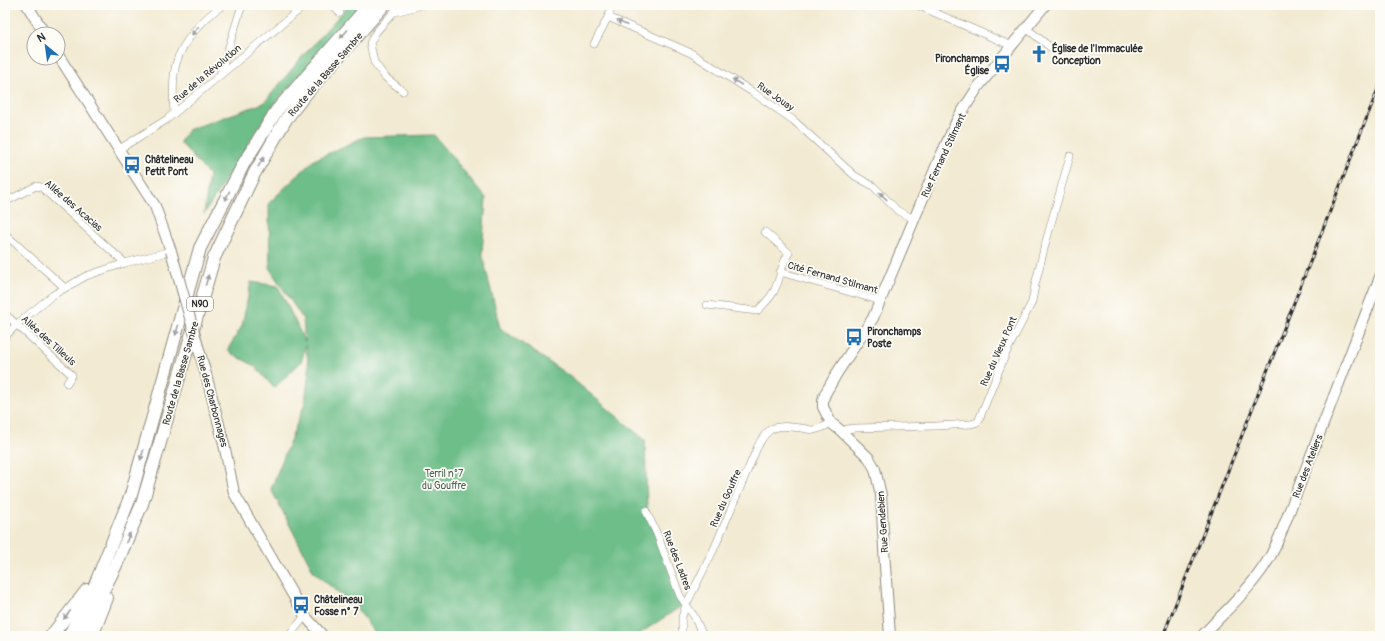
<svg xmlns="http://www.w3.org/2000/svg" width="1385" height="641" font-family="Pangolin,sans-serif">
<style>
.forest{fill:#6ebe89;stroke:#4c745a}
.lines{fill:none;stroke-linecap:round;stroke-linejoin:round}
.street-casing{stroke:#8e8a7e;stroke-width:8}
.secondary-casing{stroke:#8e8a7e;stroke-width:12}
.highway-casing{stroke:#8e8a7e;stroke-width:14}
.street{stroke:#fff;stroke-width:7}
.secondary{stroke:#fff;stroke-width:10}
.highway{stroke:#fff;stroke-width:12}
.rail-casing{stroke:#2b2b2b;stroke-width:3}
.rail{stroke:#fdfcf7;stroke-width:1.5;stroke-dasharray:4.5;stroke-linecap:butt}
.secondary-bridge-casing{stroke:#8e8a7e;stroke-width:12;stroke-linecap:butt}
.secondary-bridge{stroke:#fff;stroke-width:10}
.oneway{fill:#a0a0a0}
.labels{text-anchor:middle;stroke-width:3.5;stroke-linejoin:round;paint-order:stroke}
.shield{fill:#fdfcf7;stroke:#6a6a68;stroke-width:1}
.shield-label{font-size:9px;font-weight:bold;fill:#2b2b2b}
.poi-label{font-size:10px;font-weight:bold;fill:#2b2b2b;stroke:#fdfcf7;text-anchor:start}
.street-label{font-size:10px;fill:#2b2b2b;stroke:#fdfcf7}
.park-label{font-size:10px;fill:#47614f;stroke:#fdfcf7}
</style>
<rect width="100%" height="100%" fill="#fdfcf7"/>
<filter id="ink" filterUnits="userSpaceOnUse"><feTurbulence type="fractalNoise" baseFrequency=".025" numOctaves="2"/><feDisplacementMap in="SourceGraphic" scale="8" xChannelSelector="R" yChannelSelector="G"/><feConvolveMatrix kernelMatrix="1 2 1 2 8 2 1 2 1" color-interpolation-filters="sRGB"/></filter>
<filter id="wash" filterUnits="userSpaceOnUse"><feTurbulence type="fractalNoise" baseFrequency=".012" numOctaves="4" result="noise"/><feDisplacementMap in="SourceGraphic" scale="16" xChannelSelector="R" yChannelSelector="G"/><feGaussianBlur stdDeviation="0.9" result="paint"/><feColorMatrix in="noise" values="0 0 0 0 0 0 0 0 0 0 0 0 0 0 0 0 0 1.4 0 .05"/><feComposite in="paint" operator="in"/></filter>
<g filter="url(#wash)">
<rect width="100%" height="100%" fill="#f2ead2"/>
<!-- forest -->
<g class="forest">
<polygon points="349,5 362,5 271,108 204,214 209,175 180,142 188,130 264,103 302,57"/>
<polygon points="434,135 486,198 482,253 500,328 569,376 645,440 647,508 683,605 636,636 377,636 359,611 314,572 271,489 305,403 309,371 306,345 301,362 274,388 255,366 231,353 228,349 242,326 251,282 278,286 305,342 303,319 270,269 269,203 314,160 364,137"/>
</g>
</g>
<g filter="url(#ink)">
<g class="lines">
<!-- street casing -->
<g class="street-casing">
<g id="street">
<polyline points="332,5 340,13"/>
<polyline points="400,5 376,32 370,43 374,62 385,77 403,91"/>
<polyline points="917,5 1012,46"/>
<polyline points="395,12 422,5"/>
<polyline points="608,17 691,53 754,93 793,120 855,176 873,186 898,211 914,219"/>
<polyline points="1026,28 1055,51"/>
<polyline points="594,44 608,17 612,5"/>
<polyline points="220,75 242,5"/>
<path d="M174,113c-1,-15 -2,-33 2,-49 6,-23 28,-46 47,-59"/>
<polyline points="118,150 166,120 305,5"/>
<polyline points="5,202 36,186 41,187 125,263"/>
<polyline points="5,234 65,288"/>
<polyline points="780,272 881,301"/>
<path d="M707,305l50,6c6,-6 15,-14 18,-22 6,-12 6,-25 14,-36l-24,-21"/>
<polyline points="5,314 72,375 67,383"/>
<polyline points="5,337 17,324 53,295 86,276 125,263 171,251"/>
<polyline points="843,432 847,429 856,428 936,426 971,424 978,422 1006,353 1032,302 1035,285 1045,245 1070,156"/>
<polyline points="646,511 657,534 680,596 694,616 703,636"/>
<polyline points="289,636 305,616"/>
<path d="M682,636v-19l4,-12 28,-56 43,-101c11,-24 20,-23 44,-20 4,0 8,2 12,2 7,-1 13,-4 18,-7"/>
</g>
</g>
<!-- secondary casing -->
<g class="secondary-casing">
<g id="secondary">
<polyline points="27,5 45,34"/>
<polyline points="58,55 155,206 171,251"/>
<polyline points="207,378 224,444 234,493 305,616 323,636"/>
<polyline points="890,636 885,566 881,495 875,469 869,458 840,430 831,423 823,407 823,400 825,394 837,373 873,318 938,162 958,118 978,87 1045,5"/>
<path d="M1202,636c24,-26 52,-50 69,-81 4,-7 7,-15 10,-22l99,-256"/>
</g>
</g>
<!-- highway casing -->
<g class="highway-casing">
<g id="highway">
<polyline points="51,636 87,590"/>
<polyline points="69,636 93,590 131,495 200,248 244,163 277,110 369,5"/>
<polyline points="80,636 116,565 142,504 214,258 254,174 286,119 304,96 384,5"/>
<polyline points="92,636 107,598"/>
</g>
</g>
<!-- street -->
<use href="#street" class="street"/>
<!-- secondary -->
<use href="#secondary" class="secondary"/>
<!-- highway -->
<use href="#highway" class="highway"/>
<!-- rail casing -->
<g class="rail-casing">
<polyline id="rail" points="1163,636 1380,84"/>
</g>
<!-- rail -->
<use href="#rail" class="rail"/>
<!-- secondary-bridge casing -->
<g class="secondary-bridge-casing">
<polyline id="secondary-bridge" points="171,251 207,378"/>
</g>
<!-- secondary-bridge -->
<use href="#secondary-bridge" class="secondary-bridge"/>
</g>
<!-- one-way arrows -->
<defs><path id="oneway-solid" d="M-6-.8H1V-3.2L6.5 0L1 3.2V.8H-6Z"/></defs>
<g class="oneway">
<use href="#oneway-solid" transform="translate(622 23) rotate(-156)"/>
<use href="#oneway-solid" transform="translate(195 31) rotate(128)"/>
<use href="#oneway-solid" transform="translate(344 34) rotate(132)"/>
<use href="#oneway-solid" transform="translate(737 82) rotate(-147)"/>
<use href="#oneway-solid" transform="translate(261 162) rotate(-59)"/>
<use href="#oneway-solid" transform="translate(227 196) rotate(117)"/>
<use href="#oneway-solid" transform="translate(883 196) rotate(-137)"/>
<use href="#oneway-solid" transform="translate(207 280) rotate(-74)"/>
<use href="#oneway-solid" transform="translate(177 330) rotate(106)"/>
<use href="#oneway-solid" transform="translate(142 455) rotate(106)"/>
<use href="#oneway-solid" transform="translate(128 538) rotate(-67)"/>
<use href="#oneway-solid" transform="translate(67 615) rotate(128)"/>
</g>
</g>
<!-- icons -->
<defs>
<g id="church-bare" transform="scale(1.38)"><path d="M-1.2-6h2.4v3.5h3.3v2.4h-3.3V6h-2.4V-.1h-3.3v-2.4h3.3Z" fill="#1f6fb2" stroke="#fdfcf7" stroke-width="2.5" paint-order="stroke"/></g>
<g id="bus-bare" transform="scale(1.38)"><path d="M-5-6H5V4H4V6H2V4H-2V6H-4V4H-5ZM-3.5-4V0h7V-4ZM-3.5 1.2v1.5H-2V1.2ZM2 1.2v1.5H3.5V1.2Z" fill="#1f6fb2" stroke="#fdfcf7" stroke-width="2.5" paint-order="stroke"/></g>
</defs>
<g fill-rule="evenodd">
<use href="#church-bare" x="1039" y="54"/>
<use href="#bus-bare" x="1002" y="64"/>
<use href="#bus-bare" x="132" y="165"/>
<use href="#bus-bare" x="854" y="337"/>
<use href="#bus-bare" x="301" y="605"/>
</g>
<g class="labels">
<!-- shield labels -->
<rect class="shield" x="187" y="297" width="26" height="14" rx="3"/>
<g class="shield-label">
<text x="200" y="307">N90</text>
</g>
<!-- poi labels -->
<g class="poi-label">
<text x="1052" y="52">Église de l'Immaculée<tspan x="1052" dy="12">Conception</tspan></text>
<text x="989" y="62" text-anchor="end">Pironchamps<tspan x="989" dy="12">Église</tspan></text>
<text x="145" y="163">Châtelineau<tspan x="145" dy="12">Petit Pont</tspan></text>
<text x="867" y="335">Pironchamps<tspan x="867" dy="12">Poste</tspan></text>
<text x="314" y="603">Châtelineau<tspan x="314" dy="12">Fosse n° 7</tspan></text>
</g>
<!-- street labels -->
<g class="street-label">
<text transform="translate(207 73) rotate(-40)" y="4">Rue de la Révolution</text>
<text transform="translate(325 74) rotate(-49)" y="4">Route de la Basse Sambre</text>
<text transform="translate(776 96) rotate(35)" y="4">Rue Jouay</text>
<text transform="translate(943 155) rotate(-65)" y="4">Rue Fernand Stilmant</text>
<text transform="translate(74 205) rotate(41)" y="4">Allée des Acacias</text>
<text transform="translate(833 277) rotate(16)" y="4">Cité Fernand Stilmant</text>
<text transform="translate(49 340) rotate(42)" y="4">Allée des Tilleuls</text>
<text transform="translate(998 351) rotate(-66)" y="4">Rue du Vieux Pont</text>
<text transform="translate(180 373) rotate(-74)" y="4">Route de la Basse Sambre</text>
<text transform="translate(213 401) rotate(75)" y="4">Rue des Charbonnages</text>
<text transform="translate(1307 466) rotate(-69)" y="4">Rue des Ateliers</text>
<text transform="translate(725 498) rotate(-66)" y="4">Rue du Gouffre</text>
<text transform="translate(882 522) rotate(-94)" y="4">Rue Gendebien</text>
<text transform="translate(678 560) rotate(69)" y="4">Rue des Ladres</text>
</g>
<!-- park labels -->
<g class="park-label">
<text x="444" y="477">Terril n°7<tspan x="444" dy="12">du Gouffre</tspan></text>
</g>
</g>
<!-- margin -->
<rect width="1385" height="641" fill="none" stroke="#fdfcf7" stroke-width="20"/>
<!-- north arrow -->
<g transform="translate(46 46) rotate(331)"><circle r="19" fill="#fdfcf7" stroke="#a9a8a5"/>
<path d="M0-3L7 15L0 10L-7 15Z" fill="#1f6fb2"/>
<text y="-6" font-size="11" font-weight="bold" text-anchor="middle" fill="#2b2b2b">N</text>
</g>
</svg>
